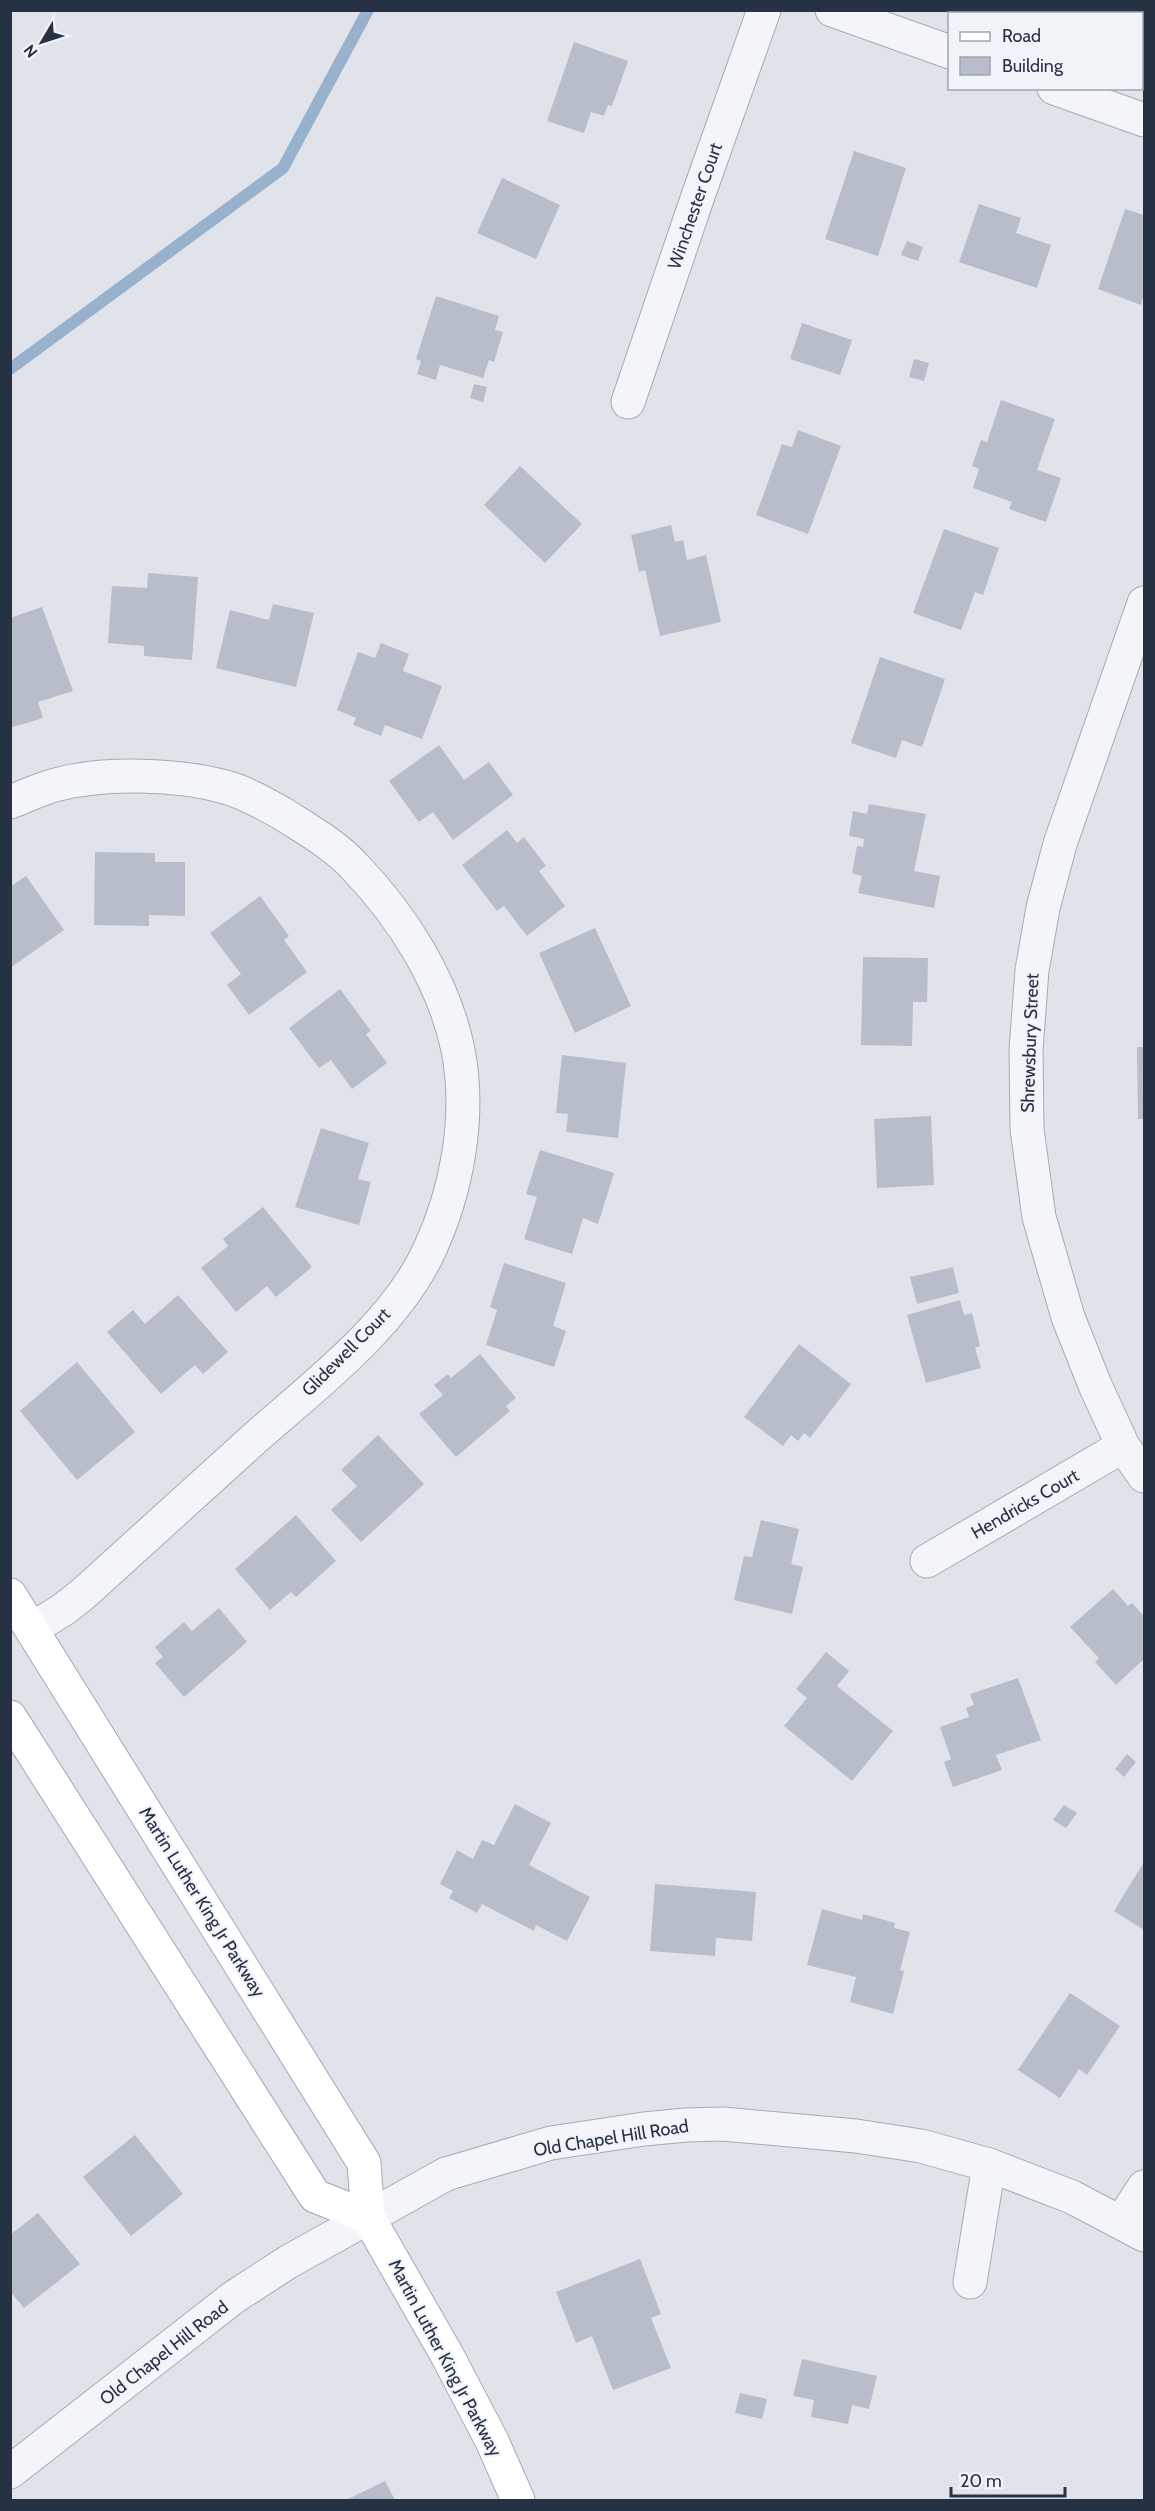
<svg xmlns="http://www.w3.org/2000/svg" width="1155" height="2511" font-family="Cabin,sans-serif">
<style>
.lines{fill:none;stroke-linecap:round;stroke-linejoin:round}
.stream{stroke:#98b2ce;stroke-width:12}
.building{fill:#b7bdc9}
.minor-casing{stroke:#a5abb5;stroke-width:35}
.major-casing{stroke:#9ea8b7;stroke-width:35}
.minor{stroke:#f3f5f8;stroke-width:33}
.major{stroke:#fff;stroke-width:33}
.labels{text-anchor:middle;stroke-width:4.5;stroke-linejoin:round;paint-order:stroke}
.street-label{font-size:18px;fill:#273144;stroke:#f0f3f8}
</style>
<rect width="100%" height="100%" fill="#e0e4ea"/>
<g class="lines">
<!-- stream -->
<polyline class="stream" points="10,369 283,168 368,10"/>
</g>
<!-- building -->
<g class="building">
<polygon points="1105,10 1144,10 1144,44 1142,43 1142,14 1105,14"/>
<polygon points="574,42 628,61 612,106 608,105 604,116 591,112 584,133 547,121"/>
<polygon points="854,151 906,168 878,256 825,239"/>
<polygon points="502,178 560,205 536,259 477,233"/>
<polygon points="979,204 1021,218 1016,233 1051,245 1037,288 959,262"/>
<polygon points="1125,209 1144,215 1144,293 1141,305 1098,289"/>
<polygon points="907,241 923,247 918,261 901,255"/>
<polygon points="436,296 499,316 495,330 503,332 494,362 489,360 483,378 440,365 436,380 417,374 421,361 416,359"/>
<polygon points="802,323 852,340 840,375 790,359"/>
<polygon points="914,359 929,363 924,381 909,377"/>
<polygon points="474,384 487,387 483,402 470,398"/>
<polygon points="1001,400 1055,419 1037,470 1061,478 1046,522 1009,509 1012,502 973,488 979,469 972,466 981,440 987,442"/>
<polygon points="798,430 841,446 808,534 756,515 782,444 792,447"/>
<polygon points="520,466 582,524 545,563 484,505"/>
<polygon points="671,525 675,542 683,540 687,560 706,555 721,622 660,636 645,570 639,572 631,535"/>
<polygon points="944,529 999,548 983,595 975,592 961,630 913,613"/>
<polygon points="148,573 198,577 192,660 144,656 144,646 108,643 112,586 147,588"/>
<polygon points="273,604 314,613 296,687 216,668 230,610 269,620"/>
<polygon points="42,607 73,691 38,702 43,718 10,728 10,618"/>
<polygon points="381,643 409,654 403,671 442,686 422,739 385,725 381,736 353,725 356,718 337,710 358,652 375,658"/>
<polygon points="880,657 945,679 922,747 902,740 896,758 851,743"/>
<polygon points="439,745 464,780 489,762 513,795 453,840 433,812 419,822 389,781"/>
<polygon points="869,804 926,814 914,871 940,876 934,908 858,893 862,876 852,873 857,846 863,847 864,839 849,836 853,811 867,814"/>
<polygon points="507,830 517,843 524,837 546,866 539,871 565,906 527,936 504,906 497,911 462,865"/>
<polygon points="95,852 155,853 155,862 185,862 185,916 149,915 149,926 94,925"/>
<polygon points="26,876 64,930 10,968 10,887"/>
<polygon points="260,896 289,936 284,940 307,972 249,1015 227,985 241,974 210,933"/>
<polygon points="595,928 631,1006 575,1033 539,953"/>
<polygon points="863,957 928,958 927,1002 913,1002 912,1046 861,1045"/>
<polygon points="340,989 371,1031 366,1034 387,1063 352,1089 331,1060 319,1068 289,1028"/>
<polygon points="1137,1047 1144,1047 1144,1119 1138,1119"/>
<polygon points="562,1055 626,1063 618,1138 566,1132 568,1114 556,1113"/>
<polygon points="931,1116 934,1185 877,1188 874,1119"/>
<polygon points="321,1128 369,1143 358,1179 371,1182 359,1225 295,1207"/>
<polygon points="540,1150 614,1173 598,1224 583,1218 572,1254 524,1239 537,1197 526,1194"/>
<polygon points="263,1207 312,1267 276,1297 267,1286 236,1312 201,1268 228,1246 223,1239"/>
<polygon points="504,1263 566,1283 553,1326 566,1331 554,1367 486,1345 497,1310 490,1307"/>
<polygon points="953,1267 959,1293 917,1304 910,1277"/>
<polygon points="178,1295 228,1352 203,1374 195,1365 161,1394 107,1332 133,1310 145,1324"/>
<polygon points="960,1300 964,1315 972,1313 980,1346 975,1348 981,1368 926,1383 907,1315"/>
<polygon points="799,1344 851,1384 810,1438 804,1433 798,1441 791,1435 783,1446 744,1417"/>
<polygon points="480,1354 516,1398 506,1406 510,1411 456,1457 419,1414 443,1395 434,1385 448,1374 451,1378"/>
<polygon points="77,1362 135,1432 77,1480 20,1411"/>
<polygon points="378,1435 424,1484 361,1542 331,1510 357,1486 341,1470"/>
<polygon points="296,1515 336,1561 296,1597 291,1592 270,1610 235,1569"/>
<polygon points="761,1520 799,1529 791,1564 803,1567 792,1614 734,1600 744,1556 752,1557"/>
<polygon points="1113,1589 1128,1606 1132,1603 1144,1616 1144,1659 1116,1685 1095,1662 1099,1658 1070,1627"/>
<polygon points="219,1608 247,1642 184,1697 155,1663 163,1657 155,1647 184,1622 192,1631"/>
<polygon points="826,1652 849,1671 837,1686 893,1731 852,1781 784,1726 807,1698 796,1689"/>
<polygon points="1018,1678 1041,1740 996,1755 1002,1770 953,1787 944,1762 951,1759 940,1727 969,1717 966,1708 974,1705 970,1694"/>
<polygon points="1127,1754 1136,1762 1124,1777 1115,1769"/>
<polygon points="515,1804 551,1823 529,1865 590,1897 567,1941 536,1925 534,1931 482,1904 477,1913 449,1898 453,1891 440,1884 457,1850 473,1859 482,1840 494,1845"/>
<polygon points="1064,1805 1077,1813 1066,1828 1053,1820"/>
<polygon points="1144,1862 1144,1930 1114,1911"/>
<polygon points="655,1884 756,1892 752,1941 716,1938 715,1956 650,1951"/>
<polygon points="822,1909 862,1920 863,1914 895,1923 894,1928 910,1932 900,1970 904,1971 893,2014 850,2002 856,1977 807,1965"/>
<polygon points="1070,1993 1120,2026 1087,2075 1079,2069 1060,2098 1018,2070"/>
<polygon points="135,2135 183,2194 131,2236 83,2177"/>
<polygon points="38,2213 80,2264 24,2308 10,2291 10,2235"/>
<polygon points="640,2259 661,2314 651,2318 671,2368 613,2390 592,2336 576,2343 556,2292"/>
<polygon points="802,2359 877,2376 869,2409 852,2405 848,2424 811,2417 814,2400 793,2396"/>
<polygon points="740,2393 767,2399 762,2419 735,2413"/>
<polygon points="385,2481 395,2500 346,2500"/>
</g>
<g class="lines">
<!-- minor casing -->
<g class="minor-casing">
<g id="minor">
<polyline points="832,10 950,52"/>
<polyline points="1054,88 1144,120"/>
<polyline points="628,402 698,196 764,10"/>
<polyline points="1144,603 1060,844 1043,908 1032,970 1026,1050 1027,1129 1039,1217 1068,1317 1095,1385 1123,1446 1144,1476"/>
<path d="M10,802c16,-6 32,-14 49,-18 47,-12 118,-10 166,3 20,5 40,17 58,27 25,16 52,31 72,53 48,50 89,115 103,183 13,66 -1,141 -29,201 -35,75 -114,134 -174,187 -58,52 -115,104 -172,156l-19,15 -32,20"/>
<polyline points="927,1561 1123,1446"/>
<polyline points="1121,2222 1144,2187"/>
<polyline points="970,2282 989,2165"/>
<polyline points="10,2472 234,2297 288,2262 446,2174 551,2143 644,2129 686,2125 723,2124 856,2136 921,2146 989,2165 1072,2197 1144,2235"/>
</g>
</g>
<!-- major casing -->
<g class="major-casing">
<g id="major">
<polyline points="10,1595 364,2163 368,2217 447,2355 492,2441 518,2500"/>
<polyline points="10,1717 315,2196 368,2217"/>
</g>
</g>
<!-- minor -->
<use href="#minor" class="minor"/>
<!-- major -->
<use href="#major" class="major"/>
</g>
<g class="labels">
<!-- street labels -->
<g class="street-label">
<text transform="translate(695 206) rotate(-71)" y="6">Winchester Court</text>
<text transform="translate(1030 1043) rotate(-88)" y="6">Shrewsbury Street</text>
<text transform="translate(346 1352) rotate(-45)" y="6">Glidewell Court</text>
<text transform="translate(1025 1504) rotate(-30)" y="6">Hendricks Court</text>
<text transform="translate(202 1902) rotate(58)" y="6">Martin Luther King Jr Parkway</text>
<text transform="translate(611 2138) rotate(-9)" y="6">Old Chapel Hill Road</text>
<text transform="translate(164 2353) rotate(-38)" y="6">Old Chapel Hill Road</text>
<text transform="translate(445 2358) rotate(62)" y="6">Martin Luther King Jr Parkway</text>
</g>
</g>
<!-- border -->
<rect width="1155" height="2511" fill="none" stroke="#273144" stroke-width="24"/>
<!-- legend -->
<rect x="948" y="12" width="195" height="78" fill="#f0f3f8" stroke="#a0a5b0" stroke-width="1.5"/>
<rect x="960" y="32" width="30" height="9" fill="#ffffff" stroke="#a0a5b0" stroke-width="1.5"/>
<text x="1002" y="42" font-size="18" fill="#273144">Road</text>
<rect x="960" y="57" width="30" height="18" fill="#b7bdc9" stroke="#a0a5b0" stroke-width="1.5"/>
<text x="1002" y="72" font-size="18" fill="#273144">Building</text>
<!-- north arrow -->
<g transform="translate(42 42) rotate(231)" stroke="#f0f3f8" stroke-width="4.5" paint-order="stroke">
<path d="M0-4.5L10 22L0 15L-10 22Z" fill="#273144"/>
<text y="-9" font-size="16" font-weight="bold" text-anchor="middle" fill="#273144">N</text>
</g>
<!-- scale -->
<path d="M951 2487v9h114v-9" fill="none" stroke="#273144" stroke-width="3"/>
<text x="960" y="2487" font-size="18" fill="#273144" stroke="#f0f3f8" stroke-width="4.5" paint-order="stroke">20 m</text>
</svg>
